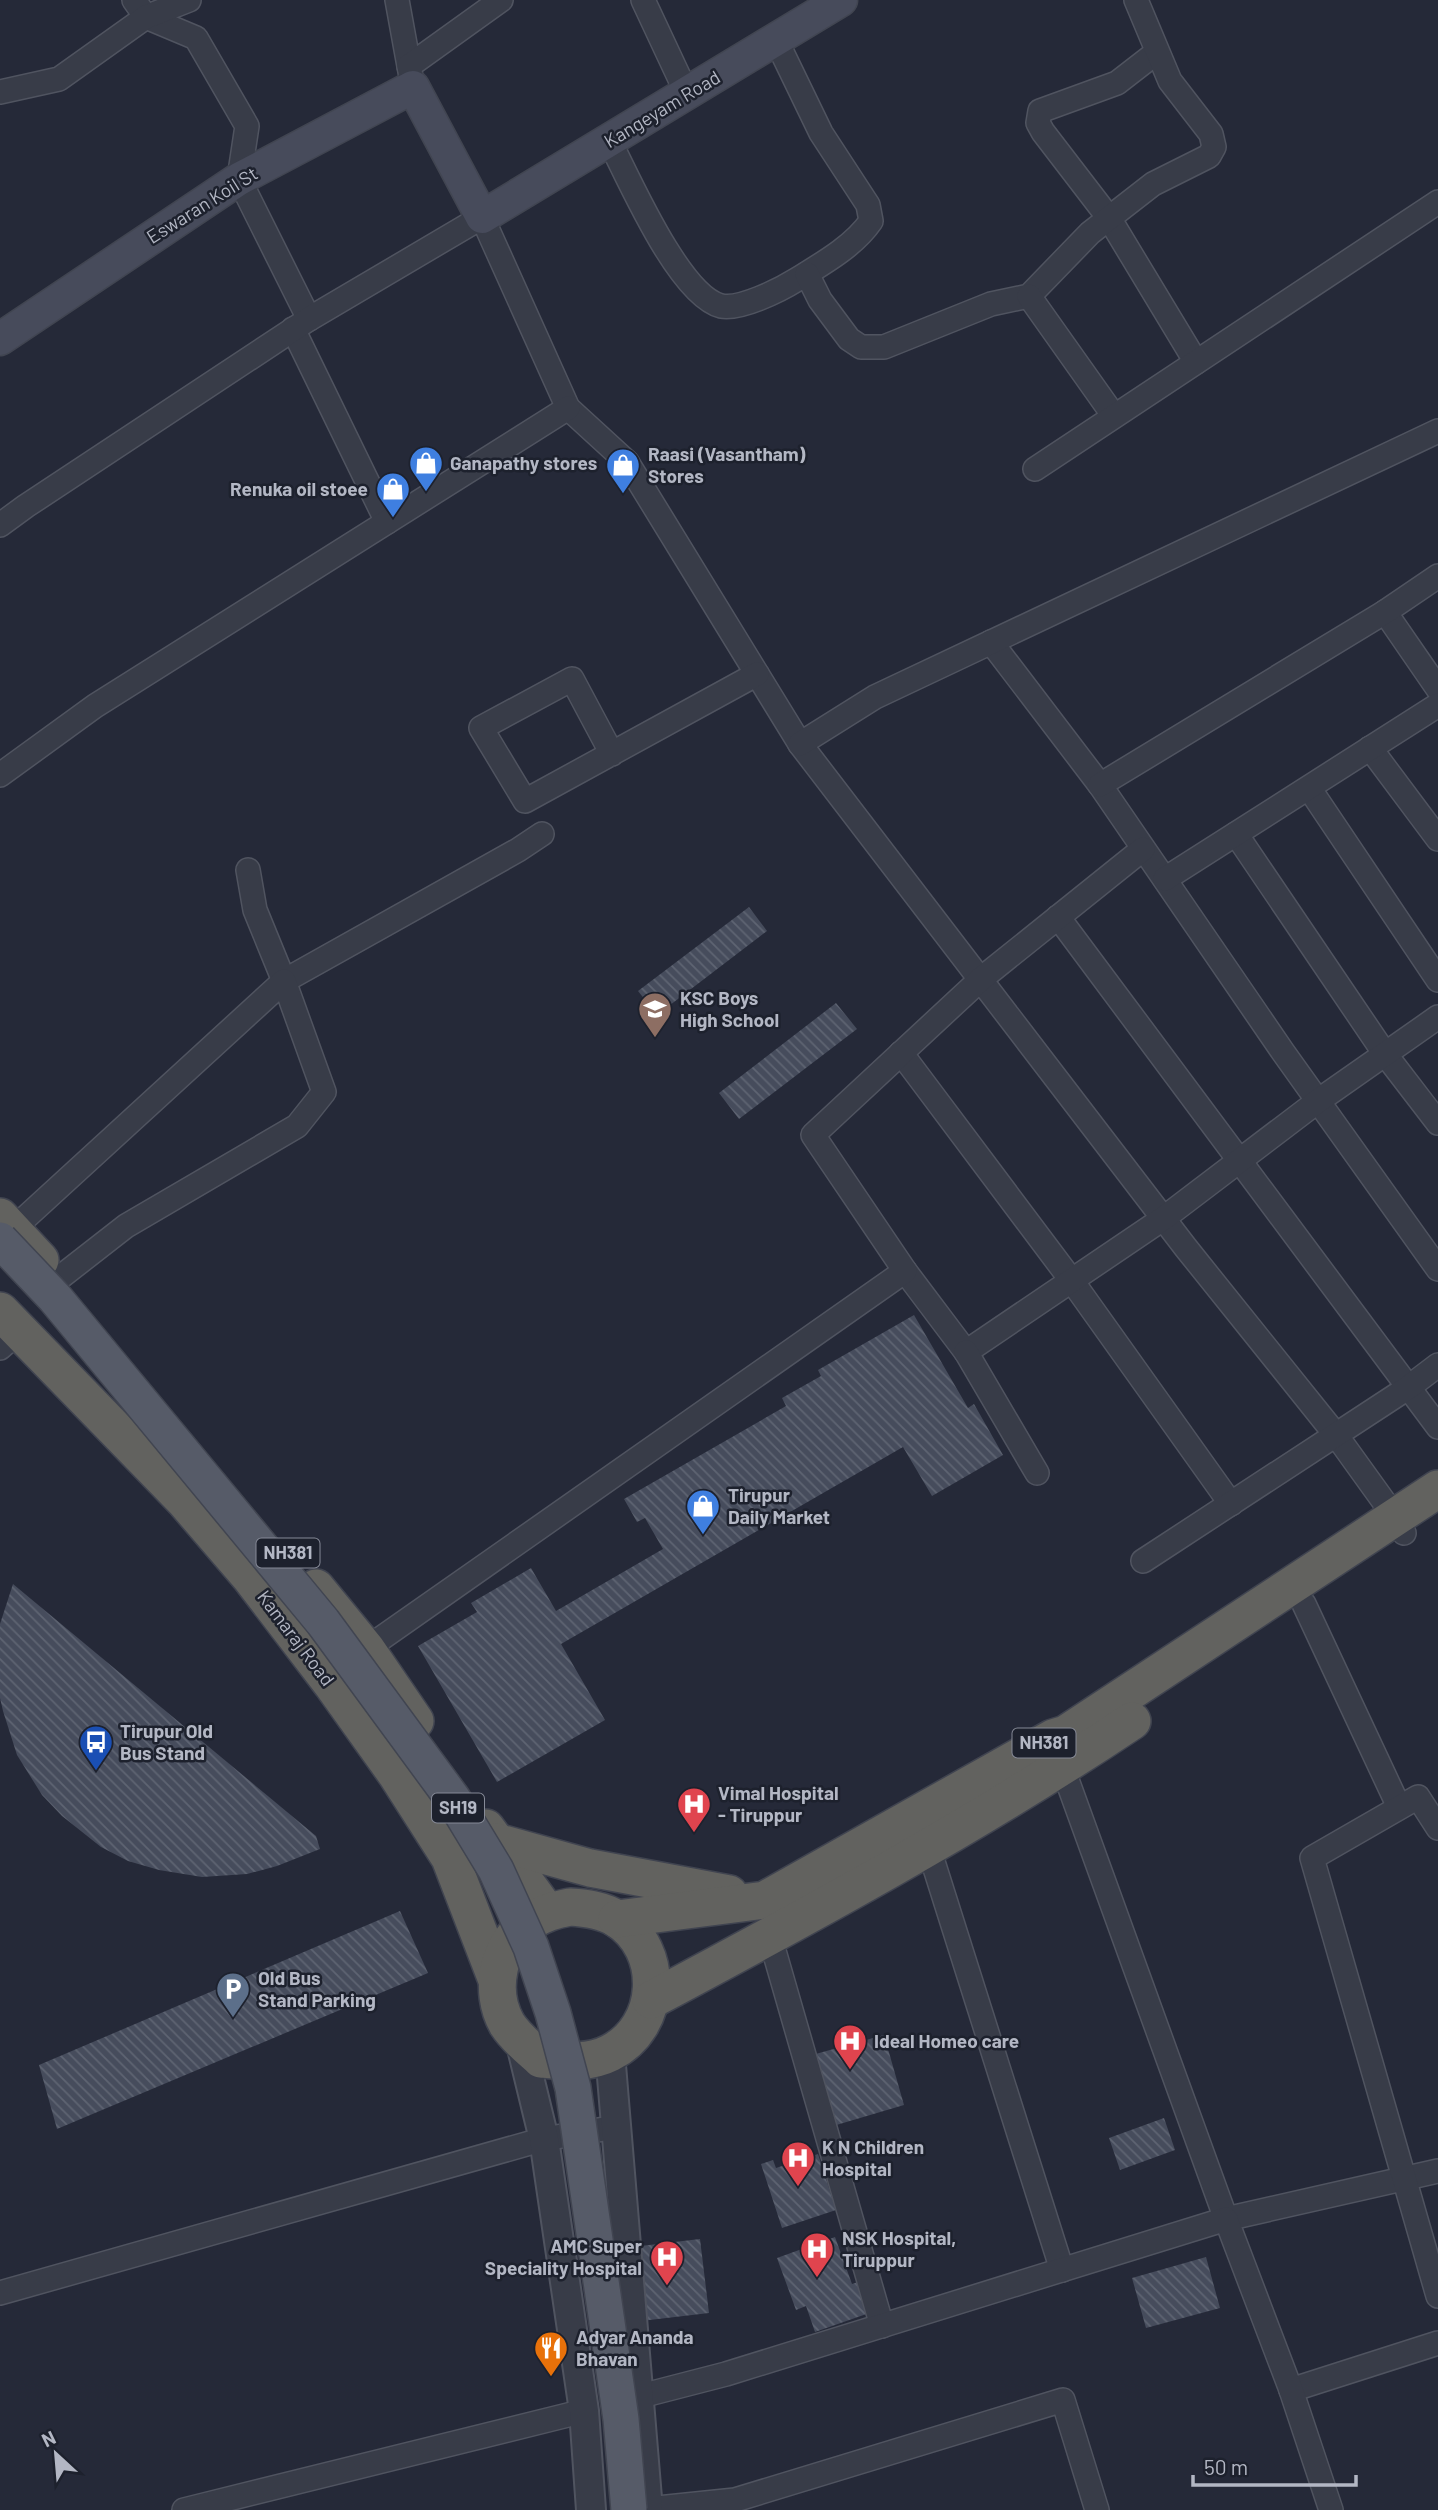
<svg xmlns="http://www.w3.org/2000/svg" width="1438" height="2510" font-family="Barlow,sans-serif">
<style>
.building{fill:url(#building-back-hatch)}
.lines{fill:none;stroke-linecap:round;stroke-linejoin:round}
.minor-casing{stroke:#505460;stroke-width:26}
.tertiary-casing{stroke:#505460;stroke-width:32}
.secondary-casing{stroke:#414551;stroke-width:35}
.trunk-casing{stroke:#404450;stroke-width:40}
.minor{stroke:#383c48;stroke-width:23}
.tertiary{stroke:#383c48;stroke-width:28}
.secondary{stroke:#474b5b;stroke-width:32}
.trunk{stroke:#62625f;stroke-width:37}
.primary-bridge-casing{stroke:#414551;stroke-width:38;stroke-linecap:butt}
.primary-bridge{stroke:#565b68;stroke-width:35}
.labels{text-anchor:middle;stroke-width:5;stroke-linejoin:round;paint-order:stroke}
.shield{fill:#1d212d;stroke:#868a97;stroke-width:2}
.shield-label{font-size:18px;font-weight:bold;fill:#b3b7c4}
.street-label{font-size:19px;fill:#b3b7c4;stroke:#1d212d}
.poi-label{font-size:19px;font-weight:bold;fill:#b3b7c4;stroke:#1d212d;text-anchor:start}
</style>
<defs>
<pattern id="building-back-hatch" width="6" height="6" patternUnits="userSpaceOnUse" patternTransform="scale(1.75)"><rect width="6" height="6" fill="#464c5c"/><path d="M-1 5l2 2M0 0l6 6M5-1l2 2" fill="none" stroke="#5e6472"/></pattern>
</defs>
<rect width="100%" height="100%" fill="#252938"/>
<!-- building -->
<g class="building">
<polygon points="749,907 767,931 657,1015 638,991"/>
<polygon points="836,1003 857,1029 739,1119 719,1093"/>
<polygon points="914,1315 968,1408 974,1404 1003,1455 932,1496 903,1447 561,1644 605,1720 497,1782 418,1646 477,1612 471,1603 531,1568 556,1611 663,1549 645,1518 637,1522 624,1499 786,1406 782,1398 821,1376 818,1370"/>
<polygon points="13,1584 316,1836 320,1849 277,1866 247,1874 202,1877 159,1870 128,1861 101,1847 62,1816 42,1795 17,1755 3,1711 0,1698 0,1624"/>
<polygon points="400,1911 428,1973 57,2129 39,2065"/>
<polygon points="884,2035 904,2105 833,2126 812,2055"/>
<polygon points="1164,2118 1175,2150 1120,2170 1109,2138"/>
<polygon points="818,2154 836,2210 782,2228 761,2164 773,2160 776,2168"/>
<polygon points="835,2237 852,2284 864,2280 875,2311 815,2332 806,2306 796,2310 777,2258"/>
<polygon points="700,2239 709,2313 641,2321 632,2247"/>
<polygon points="1206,2257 1220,2308 1146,2328 1132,2278"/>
</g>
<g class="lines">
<!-- minor casing -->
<g class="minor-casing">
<g id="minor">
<polyline points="134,0 146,17 196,38 247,126 239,179 309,319"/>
<polyline points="397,0 411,77"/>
<polyline points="643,0 687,94"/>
<polyline points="1157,52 1117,83 1040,111 1038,123 1043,132 1109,218 1196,362"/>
<polyline points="409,66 501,0"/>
<polyline points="0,92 59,79 146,17 189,0"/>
<path d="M609,140c20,39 70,155 112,166 19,4 59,-16 75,-26 26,-16 58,-34 75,-59l-3,-16 -47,-72 -45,-93"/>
<polyline points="807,274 820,300 849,339 861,347 884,347 991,304 1029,296 1090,233 1153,184 1209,156 1214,147 1211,134 1170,81 1136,0"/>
<polyline points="1029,296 1114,416"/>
<polyline points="293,329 387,522"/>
<polyline points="1035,469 1438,202"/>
<polyline points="0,525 26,506 309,319 482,217 568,408 627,462 800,744 1186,1248 1336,1435 1395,1517 1404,1533"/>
<polyline points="1385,612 1438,689"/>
<polyline points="991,642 1100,785 1283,1052 1438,1269"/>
<polyline points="800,744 875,697 1438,431"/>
<polyline points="1370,748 1438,839"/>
<polyline points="612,754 572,679 481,728 525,801 757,674"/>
<polyline points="0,775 95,706 568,408"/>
<polyline points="1100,785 1385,612 1438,576"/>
<polyline points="1309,788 1438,980"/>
<polyline points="1236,834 1385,1054 1438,1123"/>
<polyline points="248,870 255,910 284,981 518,850 542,834"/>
<polyline points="1165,879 1438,705"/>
<polyline points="1058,917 1438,1427"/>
<polyline points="901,1053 1072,1281 1231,1504"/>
<polyline points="12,1230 284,981 324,1092 297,1126 126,1226 58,1279"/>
<polyline points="905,1271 966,1352 1164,1218 1318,1101 1438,1017"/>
<polyline points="0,1348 19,1331"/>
<polyline points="966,1352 1037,1473"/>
<polyline points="1143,1561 1409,1387 1438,1365"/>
<polyline points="1304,1604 1399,1807"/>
<polyline points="366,1649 905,1271 813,1135 981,979 1143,849"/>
<polyline points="1058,1755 1226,2219 1438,2171"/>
<polyline points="1438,1828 1418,1797 1312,1858 1438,2296"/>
<polyline points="928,1846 1062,2270"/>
<polyline points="770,1937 882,2326"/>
<polyline points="0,2293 544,2139 616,2127"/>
<polyline points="1291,2390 1438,2343"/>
<polyline points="637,2397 726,2374 1226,2219 1291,2390 1331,2510"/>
<polyline points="648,2509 735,2500 1063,2400 1097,2510"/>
<polyline points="184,2510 584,2411"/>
</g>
</g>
<!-- tertiary casing -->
<g class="tertiary-casing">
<g id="tertiary">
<polyline points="520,2040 544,2139 584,2411 591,2510"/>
<polyline points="610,2053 648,2510"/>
</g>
</g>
<!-- secondary casing -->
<g class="secondary-casing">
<polyline id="secondary" points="0,339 239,179 413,87 482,217 841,0"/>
</g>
<!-- trunk casing -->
<g class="trunk-casing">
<g id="trunk">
<polyline points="0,1217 40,1260"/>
<polyline points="0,1311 184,1500 251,1578 332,1684 397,1775 450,1858 497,1980"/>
<polyline points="316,1588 366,1649 415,1721"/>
<polyline points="486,1828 547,1912"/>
<polyline points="489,1844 496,1842 590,1868 729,1894"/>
<path d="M570,1907c17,1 33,3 47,12 49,31 45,108 -7,134 -21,11 -46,8 -69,6 -12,-11 -25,-21 -34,-35 -19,-33 -9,-82 23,-102 13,-9 25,-12 40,-15z"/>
<polyline points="617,1919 765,1900 1053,1738 1066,1734 1438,1489"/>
<path d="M651,2000c163,-87 327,-176 481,-279"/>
</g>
</g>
<!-- minor -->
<use href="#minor" class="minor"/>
<!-- tertiary -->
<use href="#tertiary" class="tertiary"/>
<!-- secondary -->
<use href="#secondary" class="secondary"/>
<!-- trunk -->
<use href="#trunk" class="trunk"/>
<!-- primary-bridge casing -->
<g class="primary-bridge-casing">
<polyline id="primary-bridge" points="0,1240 55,1298 323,1622 453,1799 496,1870 531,1947 553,2013 573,2088 621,2419 629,2510"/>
</g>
<!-- primary-bridge -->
<use href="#primary-bridge" class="primary-bridge"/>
</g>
<!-- icons -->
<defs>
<g id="shop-pin" transform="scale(1.75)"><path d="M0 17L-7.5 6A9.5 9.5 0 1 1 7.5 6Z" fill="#3f7fe0" stroke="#1d212d"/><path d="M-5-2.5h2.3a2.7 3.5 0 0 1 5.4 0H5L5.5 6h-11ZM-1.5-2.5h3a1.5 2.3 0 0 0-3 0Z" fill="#fff"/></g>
<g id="school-pin" transform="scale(1.75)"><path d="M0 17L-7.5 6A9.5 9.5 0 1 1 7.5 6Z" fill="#8d6e63" stroke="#1d212d"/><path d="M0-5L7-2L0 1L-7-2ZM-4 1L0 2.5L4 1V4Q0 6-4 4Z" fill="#fff"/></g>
<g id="bus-pin" transform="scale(1.75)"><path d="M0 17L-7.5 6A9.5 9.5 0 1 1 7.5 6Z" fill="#1a4fb4" stroke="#1d212d"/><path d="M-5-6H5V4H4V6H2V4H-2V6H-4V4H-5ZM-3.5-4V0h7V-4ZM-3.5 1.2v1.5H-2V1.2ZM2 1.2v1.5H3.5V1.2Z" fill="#fff"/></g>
<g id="hospital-pin" transform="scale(1.75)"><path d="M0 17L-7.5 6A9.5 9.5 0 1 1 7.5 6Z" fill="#e0444e" stroke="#1d212d"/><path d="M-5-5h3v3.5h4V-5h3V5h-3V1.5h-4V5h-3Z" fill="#fff"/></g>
<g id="parking-pin" transform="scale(1.75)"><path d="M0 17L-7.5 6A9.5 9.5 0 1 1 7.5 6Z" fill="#5c6f8a" stroke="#1d212d"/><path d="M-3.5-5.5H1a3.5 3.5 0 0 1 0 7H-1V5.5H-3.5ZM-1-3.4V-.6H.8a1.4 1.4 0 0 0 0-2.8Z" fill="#fff"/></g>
<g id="restaurant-pin" transform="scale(1.75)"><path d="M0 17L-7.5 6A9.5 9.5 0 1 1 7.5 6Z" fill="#e8710a" stroke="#1d212d"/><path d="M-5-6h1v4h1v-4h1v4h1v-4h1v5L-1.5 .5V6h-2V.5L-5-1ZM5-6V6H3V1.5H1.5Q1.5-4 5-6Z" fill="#fff"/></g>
</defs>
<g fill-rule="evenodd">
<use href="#shop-pin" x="426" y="463"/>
<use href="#shop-pin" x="623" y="465"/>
<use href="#shop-pin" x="393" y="489"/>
<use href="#school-pin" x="655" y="1009"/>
<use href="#shop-pin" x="703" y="1506"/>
<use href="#bus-pin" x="96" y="1742"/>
<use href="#hospital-pin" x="694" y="1804"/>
<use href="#parking-pin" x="233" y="1989"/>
<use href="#hospital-pin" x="850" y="2041"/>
<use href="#hospital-pin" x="798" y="2158"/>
<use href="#hospital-pin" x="817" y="2249"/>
<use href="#hospital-pin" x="667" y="2257"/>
<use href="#restaurant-pin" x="551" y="2348"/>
</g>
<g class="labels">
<!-- shield labels -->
<g class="shield">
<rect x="256.5" y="1538.5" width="63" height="29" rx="5"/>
<rect x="1012.5" y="1728.5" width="63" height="29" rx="5"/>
<rect x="432" y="1793.5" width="52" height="29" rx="5"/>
</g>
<g class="shield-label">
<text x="288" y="1559">NH381</text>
<text x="1044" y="1749">NH381</text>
<text x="458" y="1814">SH19</text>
</g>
<!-- street labels -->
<g class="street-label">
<text transform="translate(662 109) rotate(-31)" y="7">Kangeyam Road</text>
<text transform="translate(202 205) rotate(-32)" y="7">Eswaran Koil St</text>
<text transform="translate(296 1638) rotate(53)" y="7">Kamaraj Road</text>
</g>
<!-- poi labels -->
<g class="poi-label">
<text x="648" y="461">Raasi (Vasantham)<tspan x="648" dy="22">Stores</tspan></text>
<text x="450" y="470">Ganapathy stores</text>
<text x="368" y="496" text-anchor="end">Renuka oil stoee</text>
<text x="680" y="1005">KSC Boys<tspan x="680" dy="22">High School</tspan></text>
<text x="728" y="1502">Tirupur<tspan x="728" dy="22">Daily Market</tspan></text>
<text x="120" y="1738">Tirupur Old<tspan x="120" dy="22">Bus Stand</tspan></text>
<text x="718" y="1800">Vimal Hospital<tspan x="718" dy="22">- Tiruppur</tspan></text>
<text x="258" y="1985">Old Bus<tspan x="258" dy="22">Stand Parking</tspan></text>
<text x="874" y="2048">Ideal Homeo care</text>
<text x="822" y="2154">K N Children<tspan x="822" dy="22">Hospital</tspan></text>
<text x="842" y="2245">NSK Hospital,<tspan x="842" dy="22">Tiruppur</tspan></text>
<text x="642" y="2253" text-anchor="end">AMC Super<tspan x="642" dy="22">Speciality Hospital</tspan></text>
<text x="576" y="2344">Adyar Ananda<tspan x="576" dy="22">Bhavan</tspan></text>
</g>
</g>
<!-- north arrow -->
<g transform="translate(56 2454) rotate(334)" stroke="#1d212d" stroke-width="5" paint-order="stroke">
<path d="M0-5L12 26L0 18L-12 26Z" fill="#b3b7c4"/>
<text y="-10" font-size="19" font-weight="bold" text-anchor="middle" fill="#b3b7c4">N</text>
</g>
<!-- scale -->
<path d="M1193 2475v10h163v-10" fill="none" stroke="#b3b7c4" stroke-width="3.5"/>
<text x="1204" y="2475" font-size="21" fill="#b3b7c4" stroke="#1d212d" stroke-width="5" paint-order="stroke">50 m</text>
</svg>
